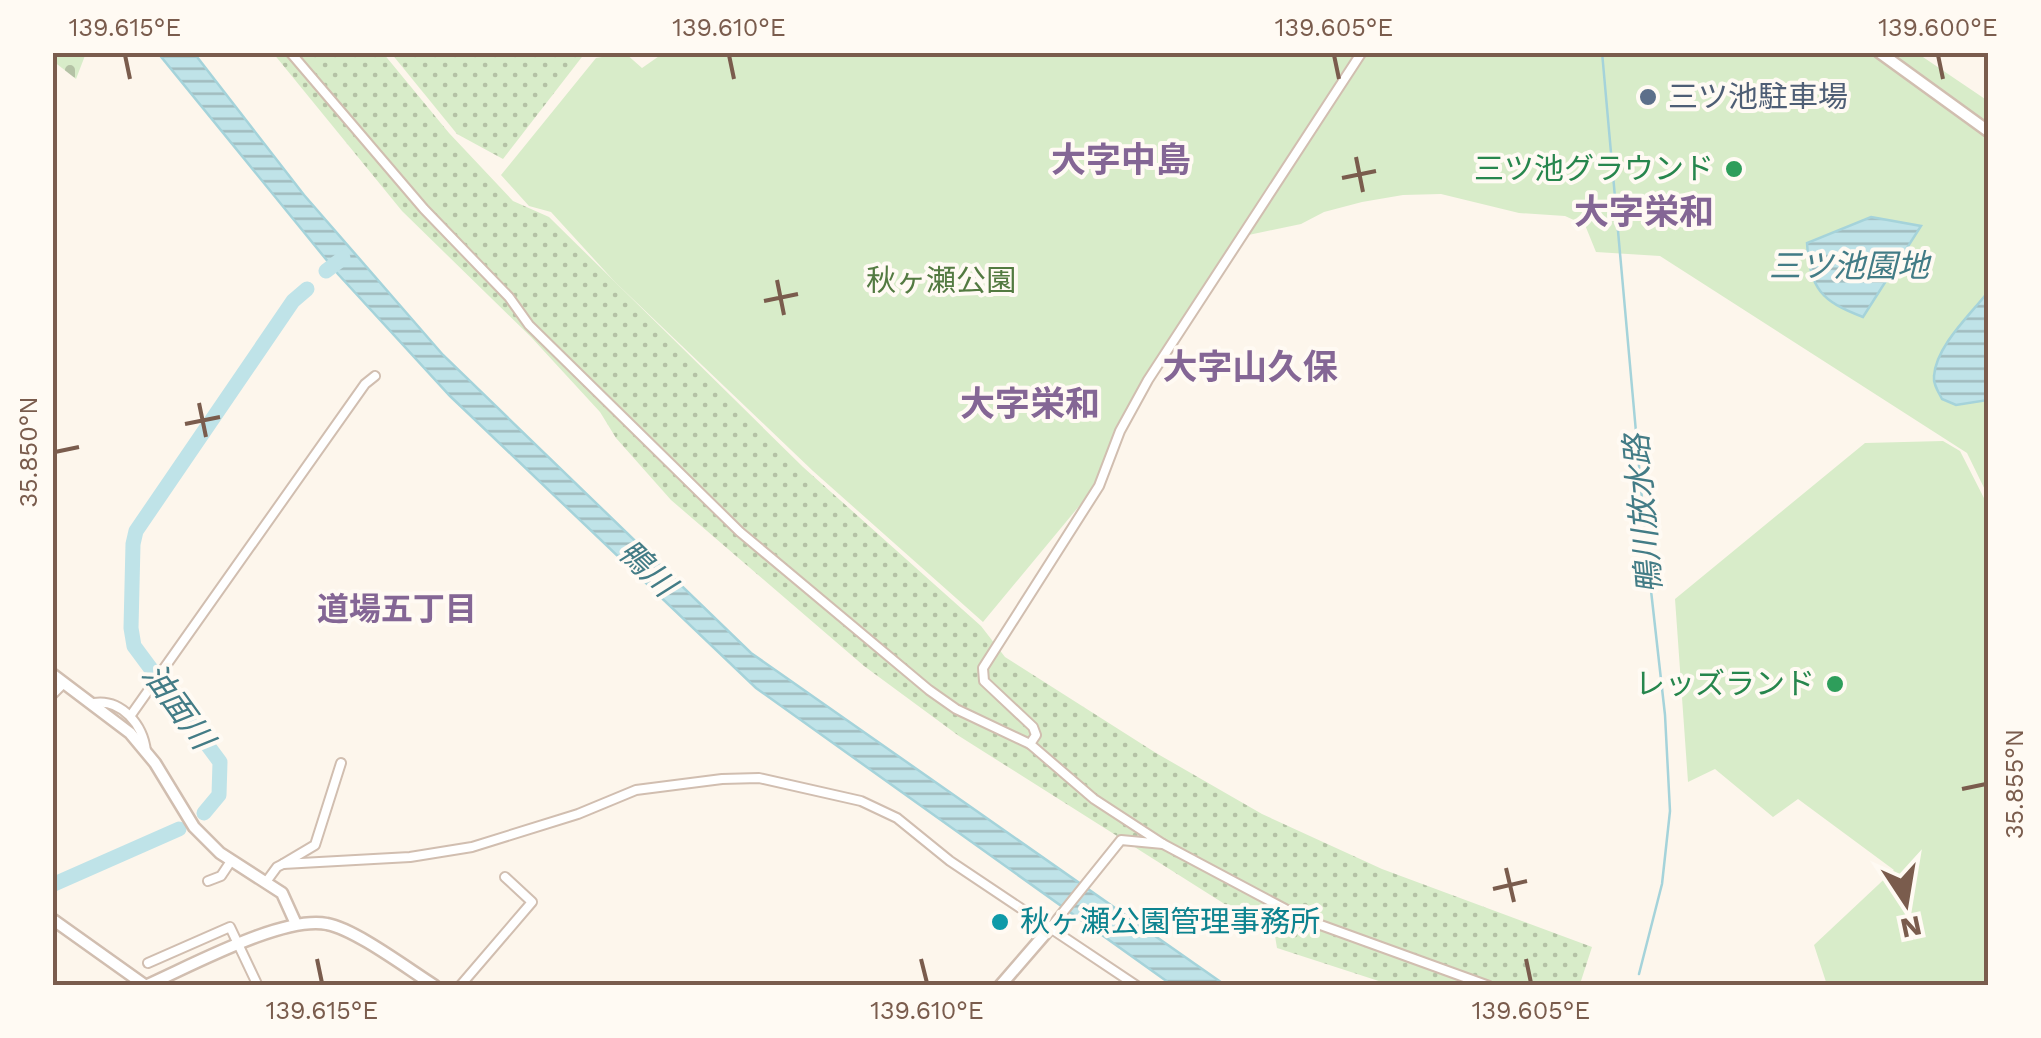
<svg xmlns="http://www.w3.org/2000/svg" width="2041" height="1038" font-family="'Work Sans','Noto Sans JP',sans-serif">
<style>
.grass{fill:url(#grass-dots)}
.cemetery{fill:url(#cemetery-stones)}
.park{fill:#d8ecc9}
.water{fill:url(#water-rules);stroke:#a5d3da;stroke-width:2.5}
.lines{fill:none;stroke-linecap:round;stroke-linejoin:round}
.stream{stroke:#a5d3da;stroke-width:2.5}
.river{stroke:#bfe3e8;stroke-width:15}
.minor-casing{stroke:#d1beb0;stroke-width:12}
.tertiary-casing{stroke:#d1beb0;stroke-width:15}
.minor{stroke:#fff;stroke-width:8}
.tertiary{stroke:#fff;stroke-width:10}
.ticks{fill:none;stroke:#7a5c4d;stroke-width:4}
.service-dot{fill:#5c6f8a;stroke:#fffaf3;stroke-width:4}
.leisure-dot{fill:#2e9e5b;stroke:#fffaf3;stroke-width:4}
.culture-dot{fill:#0f9aa8;stroke:#fffaf3;stroke-width:4}
.labels{text-anchor:middle;stroke-width:8;stroke-linejoin:round;paint-order:stroke}
.service-label{font-size:30px;fill:#4e5e75;stroke:#fffaf3;text-anchor:start}
.leisure-label{font-size:30px;fill:#27864d;stroke:#fffaf3;text-anchor:end}
.park-label{font-size:30px;fill:#537a41;stroke:#fffaf3}
.culture-label{font-size:30px;fill:#0d838f;stroke:#fffaf3;text-anchor:start}
.water-label{font-size:32px;font-style:italic;fill:#437c86;stroke:#fffaf3}
.neighbourhood-label{font-size:32px;font-weight:bold;fill:#846695;stroke:#fffaf3}
.quarter-label{font-size:35px;font-weight:bold;fill:#846695;stroke:#fffaf3}
.neatline{fill:none;stroke:#7a5c4d;stroke-width:4}
.ticks-label{font-size:25px;text-anchor:middle;fill:#7a5c4d}
</style>
<defs>
<pattern id="grass-dots" width="8" height="8" patternUnits="userSpaceOnUse" patternTransform="scale(2.5)"><rect width="8" height="8" fill="#d8ecc9"/><path d="M2 2h.1M6 6h.1" fill="none" stroke="#b4c2a5" stroke-width="1.8" stroke-linecap="round"/></pattern>
<pattern id="cemetery-stones" width="16" height="16" patternUnits="userSpaceOnUse" patternTransform="scale(2.5)"><rect width="16" height="16" fill="#d8ecc9"/><path d="M2 7V4a2 2 0 0 1 4 0v3zM10 15v-3a2 2 0 0 1 4 0v3z" fill="#b4c2a5"/></pattern>
<pattern id="water-rules" width="6" height="5" patternUnits="userSpaceOnUse" patternTransform="scale(2.5)"><rect width="6" height="5" fill="#bfe3e8"/><path d="M0 2.5h6" fill="none" stroke="#a0bbbe"/></pattern>
</defs>
<rect width="100%" height="100%" fill="#fdf6ec"/>
<!-- grass -->
<g class="grass">
<polygon points="273,53 383,53 449,133 513,201 549,217 803,467 981,626 1005,657 1156,753 1262,814 1382,869 1592,947 1580,984 1582,985 1391,985 1277,948 1275,936 959,736 864,666 671,500 616,438 600,412 531,337 402,211"/>
<polygon points="391,53 585,53 503,159 457,134"/>
</g>
<!-- cemetery -->
<polygon class="cemetery" points="52,53 86,53 76,79 53,61"/>
<!-- park -->
<g class="park">
<polygon points="665,52 1917,53 1988,101 1988,496 1967,453 1660,256 1596,252 1585,225 1565,216 1519,213 1441,194 1403,195 1362,202 1324,212 1301,224 1239,237 1131,402 1095,487 983,622 813,471 615,282 551,212 529,206 501,175 596,58 625,53 642,68"/>
<polygon points="1943,441 1960,451 1988,506 1988,985 1827,985 1814,945 1894,870 1798,799 1773,817 1715,769 1688,782 1675,599 1865,443"/>
</g>
<!-- water -->
<g class="water">
<polygon points="158,53 194,53 304,195 443,355 751,653 1225,985 1172,985 756,688 450,396 338,274"/>
<path d="M1871,217l50,9 -58,91c-42,-16 -53,-28 -56,-74z"/>
<path d="M1988,292v108l-32,5 -14,-6c-4,-8 -9,-15 -8,-23 2,-30 36,-61 54,-84z"/>
</g>
<g class="lines">
<!-- stream -->
<polyline class="stream" points="1602,52 1647,555 1665,715 1670,811 1662,884 1639,974"/>
<!-- river -->
<g class="river">
<polyline points="326,271 343,258"/>
<polyline points="204,813 219,795 220,762 134,646 131,628 133,544 136,531 293,301 307,289"/>
<polyline points="52,885 179,829"/>
</g>
<!-- minor casing -->
<g class="minor-casing">
<g id="minor">
<polyline points="290,52 424,209 509,297 529,325 740,532 929,690 956,709 1030,744"/>
<polyline points="52,695 64,683"/>
<path d="M94,703c28,-4 49,22 52,48"/>
<polyline points="131,715 365,384 375,376"/>
<polyline points="1163,844 1304,919 1489,986"/>
<polyline points="283,864 315,845 341,763"/>
<polyline points="208,881 221,876 231,861"/>
<polyline points="266,882 277,867 283,864 410,857 472,847 578,814 636,790 722,779 759,778 861,801 897,818 950,861 1137,986"/>
<polyline points="1051,927 1121,840 1163,844 1094,799 1030,744 1036,735 1033,727 984,681 983,668 1099,486 1120,431 1148,380 1362,52"/>
<polyline points="148,963 230,927 258,986"/>
<polyline points="460,986 532,902 505,877"/>
</g>
</g>
<!-- tertiary casing -->
<g class="tertiary-casing">
<g id="tertiary">
<polyline points="1879,52 1988,131"/>
<polyline points="52,674 130,733 155,763 194,827 220,853 282,893 296,924"/>
<polyline points="52,919 146,986"/>
<path d="M145,986c44,-19 138,-71 182,-62 28,5 81,45 108,62"/>
<polyline points="1000,986 1051,927"/>
</g>
</g>
<!-- minor -->
<use href="#minor" class="minor"/>
<!-- tertiary -->
<use href="#tertiary" class="tertiary"/>
</g>
<!-- ticks -->
<path class="ticks" d="M125,55l5,24M729,55l5,24M1334,55l5,24M1938,55l5,24M1356,157l7,35M1342,178l34,-7M777,280l7,35M764,301l34,-7M199,403l7,34M185,424l35,-7M55,452l24,-5M1962,789l24,-5M1506,868l8,34M1493,889l34,-8M317,959l5,24M921,959l6,24M1526,959l5,24"/>
<!-- markers -->
<circle class="service-dot" cx="1648" cy="97" r="10"/>
<g class="leisure-dot">
<circle cx="1734" cy="169" r="10"/>
<circle cx="1835" cy="684" r="10"/>
</g>
<circle class="culture-dot" cx="1000" cy="922" r="10"/>
<g class="labels">
<!-- service labels -->
<g class="service-label">
<text x="1668" y="107">三ツ池駐車場</text>
</g>
<!-- leisure labels -->
<g class="leisure-label">
<text x="1714" y="179">三ツ池グラウンド</text>
<text x="1815" y="694">レッズランド</text>
</g>
<!-- park labels -->
<g class="park-label">
<text x="941" y="291">秋ヶ瀬公園</text>
</g>
<!-- culture labels -->
<g class="culture-label">
<text x="1020" y="932">秋ヶ瀬公園管理事務所</text>
</g>
<!-- water labels -->
<g class="water-label">
<text x="1849" y="277">三ツ池園地</text>
<text transform="translate(1643 514) rotate(-95)" y="11">鴨川放水路</text>
<text transform="translate(647 568) rotate(44)" y="11">鴨川</text>
<text transform="translate(178 706) rotate(54)" y="11">油面川</text>
</g>
<!-- neighbourhood labels -->
<g class="neighbourhood-label">
<text x="397" y="620">道場五丁目</text>
</g>
<!-- quarter labels -->
<g class="quarter-label">
<text x="1121" y="172">大字中島</text>
<text x="1644" y="224">大字栄和</text>
<text x="1250" y="379">大字山久保</text>
<text x="1030" y="416">大字栄和</text>
</g>
</g>
<!-- border -->
<rect width="2041" height="1038" fill="none" stroke="#fffaf3" stroke-width="110"/>
<!-- north arrow -->
<g transform="translate(1906 903) rotate(168)" stroke="#fffaf3" stroke-width="8" paint-order="stroke">
<path d="M0-8L18 38L0 25L-18 38Z" fill="#7a5c4d"/>
<text y="-15" font-size="28" font-weight="bold" text-anchor="middle" fill="#7a5c4d">N</text>
</g>
<rect x="55" y="55" width="1931" height="928" class="neatline"/>
<g class="ticks-label">
<text x="125" y="36">139.615°E</text>
<text x="729" y="36">139.610°E</text>
<text x="1334" y="36">139.605°E</text>
<text x="1938" y="36">139.600°E</text>
<text transform="translate(28 452) rotate(-90)" y="9">35.850°N</text>
<text transform="translate(2014 784) rotate(-90)" y="9">35.855°N</text>
<text x="322" y="1019">139.615°E</text>
<text x="927" y="1019">139.610°E</text>
<text x="1531" y="1019">139.605°E</text>
</g>
</svg>
